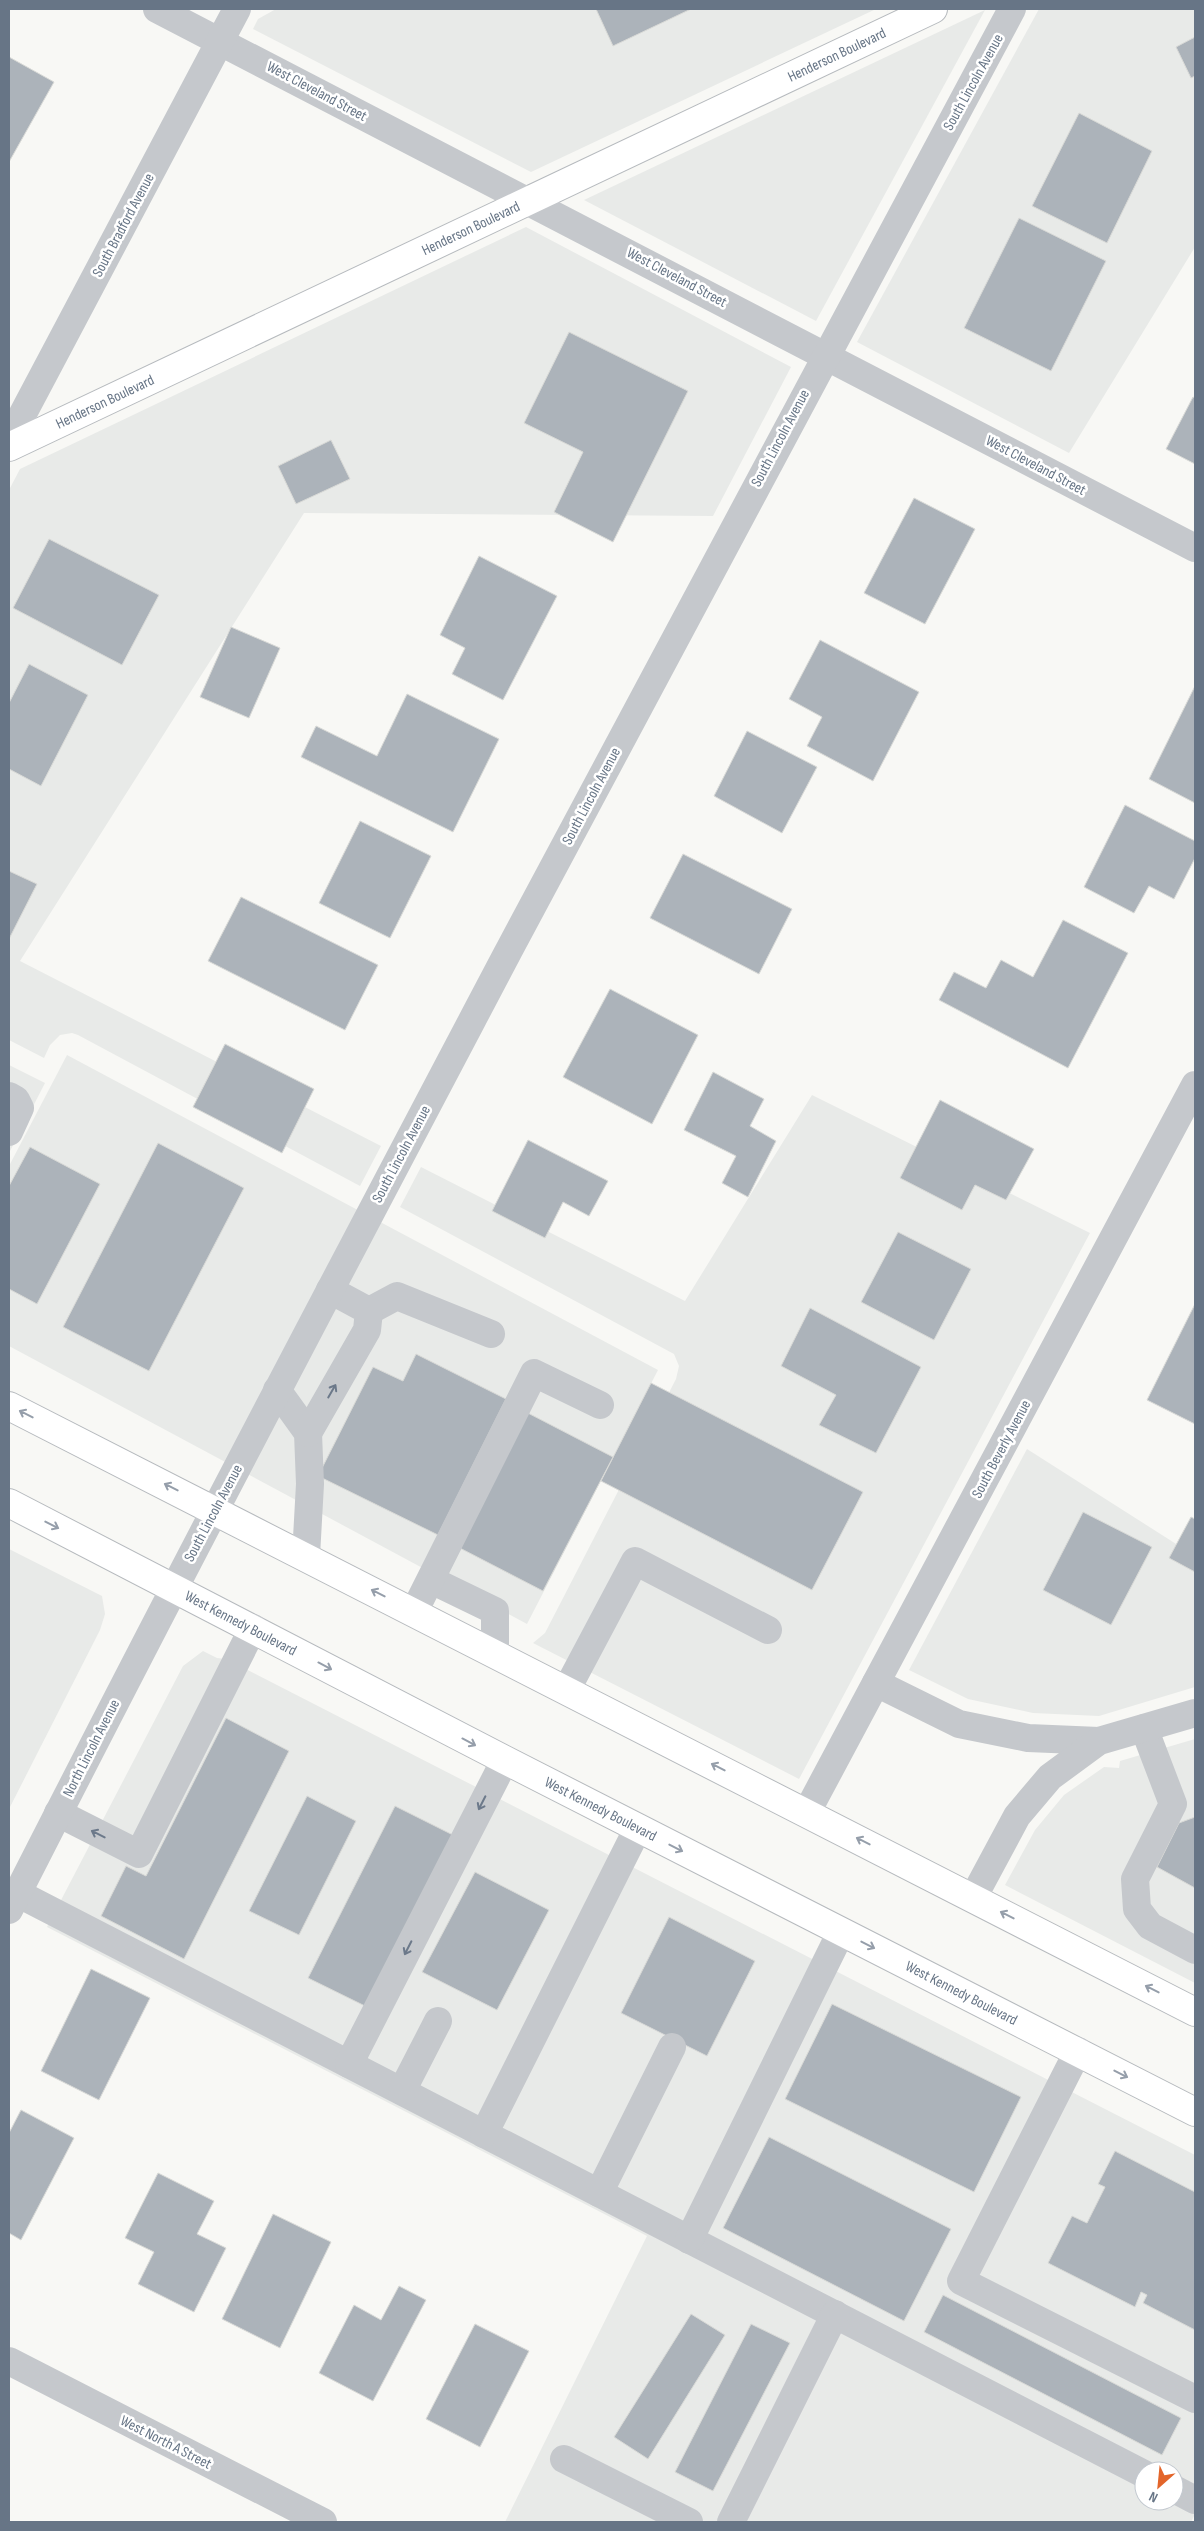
<svg xmlns="http://www.w3.org/2000/svg" width="1204" height="2531" font-family="'Sofia Sans Condensed',sans-serif">
<style>
.built{fill:#e8eae8;fill-rule:evenodd}
.building{fill:#acb3ba;stroke:#d9dad7}
.lines{fill:none;stroke-linecap:round;stroke-linejoin:round}
.major-casing{stroke:#b6babe;stroke-width:30}
.minor{stroke:#c5c8cc;stroke-width:28}
.major{stroke:#fff;stroke-width:28}
.oneway{stroke:#6c798a}
.oneway2{stroke:#959eaa}
.labels{text-anchor:middle;stroke-width:5;stroke-linejoin:round;paint-order:stroke}
.street-label{font-size:15px;fill:#677586;stroke:#fff}
</style>
<rect width="100%" height="100%" fill="#f8f8f5"/>
<!-- built -->
<g class="built">
<polygon points="276,9 876,9 531,172 253,29 258,19"/>
<polygon points="1039,9 1195,9 1195,247 1069,453 857,342"/>
<polygon points="985,10 816,321 584,200"/>
<polygon points="526,227 791,367 713,516 304,513 20,961 381,1146 360,1186 78,1035 72,1033 60,1035 50,1045 44,1058 9,1040 9,490 20,469"/>
<polygon points="67,1055 658,1370 527,1624 9,1346 9,1166"/>
<polygon points="9,1065 45,1083 9,1153"/>
<polygon points="812,1095 1090,1233 799,1779 533,1643 545,1633 676,1379 679,1366 674,1354 400,1207 421,1167 685,1301"/>
<polygon points="1027,1449 1195,1556 1195,1687 1099,1716 1033,1713 968,1699 909,1670"/>
<polygon points="9,1549 102,1596 105,1614 100,1630 9,1809"/>
<path d="M203,1651l14,7 9,1 969,496v359l-4,8h-686l142,-286 -600,-309 136,-261zM1144,2471h30v30h-30z"/>
<polygon points="1195,1739 1195,1983 1005,1885 1035,1830 1064,1795 1104,1767 1119,1768 1120,1761"/>
</g>
<!-- building -->
<g class="building">
<polygon points="596,9 691,9 613,46"/>
<polygon points="1195,37 1195,76 1191,78 1176,47"/>
<polygon points="9,57 54,82 9,162"/>
<polygon points="1079,113 1152,151 1107,243 1032,206"/>
<polygon points="1019,218 1106,261 1051,371 964,328"/>
<polygon points="569,332 688,391 613,542 554,512 583,452 524,423"/>
<polygon points="1193,397 1195,398 1195,464 1166,449"/>
<polygon points="331,440 350,479 296,504 278,466"/>
<polygon points="914,498 975,529 925,624 864,593"/>
<polygon points="49,539 159,595 122,665 13,608"/>
<polygon points="479,556 557,596 503,700 452,674 465,648 440,635"/>
<polygon points="231,627 280,648 249,718 200,697"/>
<polygon points="820,640 919,692 873,781 807,746 822,717 789,699"/>
<polygon points="29,664 88,695 41,786 9,769 9,703"/>
<polygon points="1195,686 1195,803 1149,779"/>
<polygon points="407,694 499,739 453,832 301,757 316,726 377,756"/>
<polygon points="747,731 817,767 782,833 714,796"/>
<polygon points="1125,805 1195,841 1195,858 1174,899 1149,886 1134,913 1084,887"/>
<polygon points="360,821 431,856 390,938 319,903"/>
<polygon points="683,854 792,909 759,974 650,918"/>
<polygon points="9,871 37,884 9,939"/>
<polygon points="241,897 378,965 345,1030 208,961"/>
<polygon points="1063,920 1128,953 1068,1068 939,1000 954,972 986,988 1001,960 1033,977"/>
<polygon points="610,989 698,1035 652,1124 563,1077"/>
<polygon points="225,1044 314,1089 282,1153 193,1107"/>
<polygon points="713,1072 764,1099 750,1126 776,1141 748,1197 722,1183 736,1156 684,1130"/>
<polygon points="940,1100 1034,1149 1006,1200 975,1185 962,1210 900,1178"/>
<polygon points="528,1140 608,1181 589,1216 563,1202 545,1238 492,1211"/>
<polygon points="158,1143 244,1188 149,1371 63,1327"/>
<polygon points="30,1147 100,1184 37,1304 9,1289 9,1186"/>
<polygon points="898,1232 971,1269 934,1340 861,1302"/>
<polygon points="1195,1304 1195,1424 1147,1400"/>
<polygon points="810,1308 921,1367 876,1453 819,1425 836,1395 781,1366"/>
<polygon points="416,1354 506,1399 438,1535 318,1476 373,1367 403,1381"/>
<polygon points="651,1383 863,1492 812,1590 601,1481"/>
<polygon points="524,1411 613,1457 543,1591 454,1545"/>
<polygon points="1083,1512 1152,1547 1111,1625 1043,1590"/>
<polygon points="1191,1517 1195,1519 1195,1572 1169,1558"/>
<polygon points="226,1718 289,1751 184,1959 101,1916 126,1866 146,1876"/>
<polygon points="307,1796 356,1821 299,1935 249,1911"/>
<polygon points="395,1806 453,1835 367,2007 308,1978"/>
<polygon points="1195,1817 1195,1888 1157,1867 1179,1823"/>
<polygon points="475,1872 549,1910 497,2010 422,1972"/>
<polygon points="669,1917 755,1961 707,2056 621,2013"/>
<polygon points="91,1969 150,1998 99,2100 41,2071"/>
<polygon points="832,2004 1021,2097 974,2192 785,2099"/>
<polygon points="21,2110 74,2138 21,2240 9,2233 9,2133"/>
<polygon points="769,2137 951,2229 904,2321 723,2228"/>
<polygon points="1115,2151 1195,2192 1195,2330 1143,2303 1147,2295 1141,2292 1135,2307 1048,2263 1072,2216 1087,2223 1105,2187 1098,2184"/>
<polygon points="158,2173 214,2201 197,2234 226,2248 194,2312 138,2284 154,2252 125,2238"/>
<polygon points="273,2214 331,2242 280,2348 222,2319"/>
<polygon points="399,2286 426,2300 373,2401 319,2373 354,2305 381,2320"/>
<polygon points="943,2295 1181,2418 1162,2455 924,2332"/>
<polygon points="691,2314 725,2335 648,2459 614,2437"/>
<polygon points="475,2324 529,2351 480,2447 426,2419"/>
<polygon points="751,2324 790,2343 713,2491 675,2472"/>
</g>
<g class="lines">
<!-- major casing -->
<g class="major-casing">
<g id="major">
<path id="s1" d="M9,447l924,-438"/>
<polyline points="9,1406 1195,2012"/>
<path id="s2" d="M9,1503l496,257 690,352"/>
</g>
</g>
<!-- minor -->
<g class="minor">
<polyline points="157,9 1195,548"/>
<polyline points="9,440 237,9"/>
<polyline points="9,1096 16,1100 20,1108 9,1132"/>
<polyline points="369,1311 397,1296 491,1334"/>
<polyline points="277,1390 308,1433 310,1484 306,1556"/>
<polyline points="308,1433 367,1330 369,1311 330,1290"/>
<polyline points="431,1580 495,1611 495,1653"/>
<polyline points="414,1612 534,1373 600,1405"/>
<polyline points="876,1683 959,1724 1028,1738 1099,1741"/>
<polyline points="567,1689 635,1561 768,1630"/>
<polyline points="1144,1728 1173,1804 1135,1879 1137,1909 1150,1926 1195,1950"/>
<polyline points="807,1812 1195,1085"/>
<polyline points="58,1813 139,1854 253,1628"/>
<polyline points="17,1893 1144,2474"/>
<polyline points="973,1898 1017,1816 1050,1777 1099,1741 1195,1713"/>
<path d="M9,1910c163,-321 331,-639 499,-958 167,-315 334,-630 504,-943"/>
<polyline points="1078,2051 961,2281 1195,2399"/>
<polyline points="349,2064 505,1760"/>
<polyline points="402,2091 438,2021"/>
<polyline points="484,2134 638,1828"/>
<polyline points="599,2193 672,2047"/>
<polyline points="689,2240 841,1932"/>
<polyline points="9,2361 323,2522"/>
<polyline points="564,2459 689,2522"/>
<polyline points="1174,2489 1195,2500"/>
<polyline points="731,2522 835,2314"/>
</g>
<!-- major -->
<use href="#major" class="major"/>
</g>
<!-- one-way arrows -->
<defs><path id="oneway-shaft" d="M-6 0H5M1.5-3L5.5 0L1.5 3" fill="none" stroke-width="1.6" stroke-linecap="round" stroke-linejoin="round" transform="scale(1.25)"/></defs>
<g class="oneway">
<use href="#oneway-shaft" transform="translate(332 1391) rotate(-60)"/>
<use href="#oneway-shaft" transform="translate(482 1803) rotate(117)"/>
<use href="#oneway-shaft" transform="translate(98 1834) rotate(-153)"/>
<use href="#oneway-shaft" transform="translate(408 1948) rotate(117)"/>
</g>
<g class="oneway2">
<use href="#oneway-shaft" transform="translate(26 1414) rotate(-153)"/>
<use href="#oneway-shaft" transform="translate(171 1487) rotate(-153)"/>
<use href="#oneway-shaft" transform="translate(52 1525) rotate(27)"/>
<use href="#oneway-shaft" transform="translate(378 1593) rotate(-153)"/>
<use href="#oneway-shaft" transform="translate(325 1666) rotate(28)"/>
<use href="#oneway-shaft" transform="translate(469 1742) rotate(28)"/>
<use href="#oneway-shaft" transform="translate(718 1767) rotate(-153)"/>
<use href="#oneway-shaft" transform="translate(863 1841) rotate(-153)"/>
<use href="#oneway-shaft" transform="translate(676 1848) rotate(27)"/>
<use href="#oneway-shaft" transform="translate(1007 1915) rotate(-153)"/>
<use href="#oneway-shaft" transform="translate(868 1945) rotate(27)"/>
<use href="#oneway-shaft" transform="translate(1152 1989) rotate(-153)"/>
<use href="#oneway-shaft" transform="translate(1121 2074) rotate(27)"/>
</g>
<g class="labels">
<!-- street labels -->
<g class="street-label">
<text dy="5" stroke="none"><textPath href="#s1" startOffset="916">Henderson Boulevard</textPath></text>
<text transform="translate(973 82) rotate(-61)" y="5">South Lincoln Avenue</text>
<text transform="translate(317 91) rotate(28)" y="5">West Cleveland Street</text>
<text transform="translate(123 225) rotate(-62)" y="5">South Bradford Avenue</text>
<text dy="5" stroke="none"><textPath href="#s1" startOffset="511">Henderson Boulevard</textPath></text>
<text transform="translate(677 277) rotate(28)" y="5">West Cleveland Street</text>
<text dy="5" stroke="none"><textPath href="#s1" startOffset="106">Henderson Boulevard</textPath></text>
<text transform="translate(780 438) rotate(-62)" y="5">South Lincoln Avenue</text>
<text transform="translate(1036 465) rotate(28)" y="5">West Cleveland Street</text>
<text transform="translate(591 796) rotate(-62)" y="5">South Lincoln Avenue</text>
<text transform="translate(401 1154) rotate(-62)" y="5">South Lincoln Avenue</text>
<text transform="translate(1001 1449) rotate(-62)" y="5">South Beverly Avenue</text>
<text transform="translate(213 1513) rotate(-62)" y="5">South Lincoln Avenue</text>
<text dy="5" stroke="none"><textPath href="#s2" startOffset="261">West Kennedy Boulevard</textPath></text>
<text transform="translate(91 1748) rotate(-63)" y="5">North Lincoln Avenue</text>
<text dy="5" stroke="none"><textPath href="#s2" startOffset="666">West Kennedy Boulevard</textPath></text>
<text dy="5" stroke="none"><textPath href="#s2" startOffset="1071">West Kennedy Boulevard</textPath></text>
<text transform="translate(166 2442) rotate(27)" y="5">West North A Street</text>
</g>
</g>
<!-- border -->
<rect width="1204" height="2531" fill="none" stroke="#677586" stroke-width="20"/>
<!-- north arrow -->
<g transform="translate(1159 2486) rotate(207)"><circle r="24" fill="#ffffff" stroke="#c2c8cf"/>
<path d="M0-4L9 19L0 12L-9 19Z" fill="#e3652a"/>
<text y="-8" font-size="14" font-weight="bold" text-anchor="middle" fill="#677586">N</text>
</g>
</svg>
